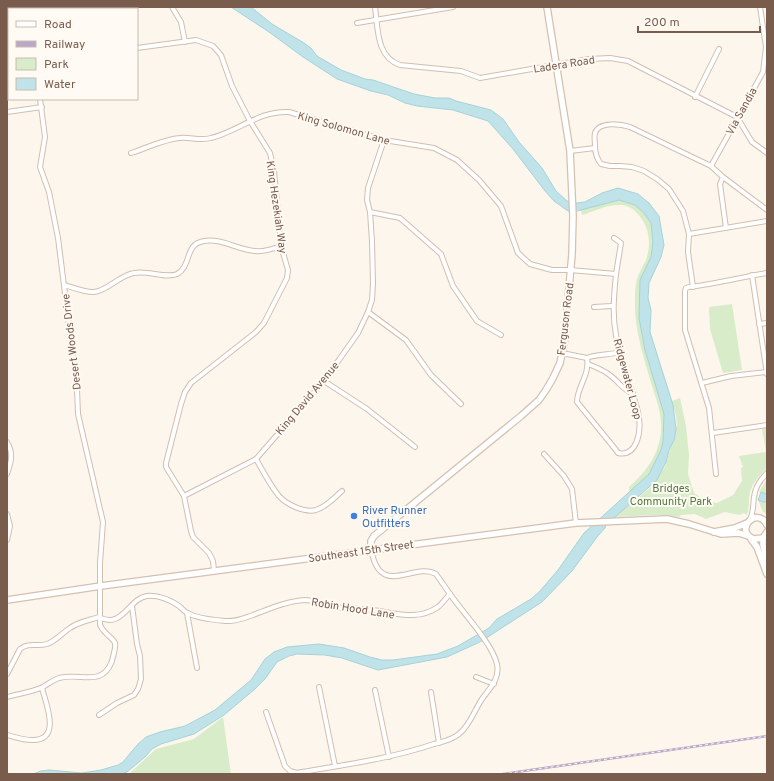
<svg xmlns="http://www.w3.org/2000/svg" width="774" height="781" font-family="Overpass,sans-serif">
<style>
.green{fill:#d8ecc9}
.water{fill:#bfe3e8;stroke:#a5d3da}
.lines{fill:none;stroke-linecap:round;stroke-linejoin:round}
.street-casing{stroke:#d1beb0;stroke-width:6}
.secondary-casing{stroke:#d6c0b0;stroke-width:8}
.street{stroke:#fff;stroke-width:4}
.secondary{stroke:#fff;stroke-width:5.5}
.rail-casing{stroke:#b9a8c9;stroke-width:2.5}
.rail{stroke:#fffaf3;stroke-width:1;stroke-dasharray:3;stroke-linecap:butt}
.shop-dot{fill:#3f7fe0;stroke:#fffaf3;stroke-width:1.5}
.labels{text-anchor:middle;stroke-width:4;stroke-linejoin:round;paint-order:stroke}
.street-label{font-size:11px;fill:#7a5c4d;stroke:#fffaf3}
.park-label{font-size:11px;fill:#537a41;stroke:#fffaf3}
.shop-label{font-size:11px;fill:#366cbe;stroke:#fffaf3;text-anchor:start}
</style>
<rect width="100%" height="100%" fill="#fdf6ec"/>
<!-- green -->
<g class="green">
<path d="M608,197l30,5 19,27 -9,48 -4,35 24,95 -4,51 -34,40 -1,-11c17,-15 30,-32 32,-56 1,-16 -4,-30 -9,-45 -8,-28 -18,-56 -17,-86 0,-6 0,-14 2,-21 2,-7 6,-13 9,-19 6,-17 3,-35 -10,-48 -15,-15 -37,-2 -54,3l-2,-9z"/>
<polygon points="732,304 742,370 723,373 710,329 709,307"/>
<path d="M680,398l6,28 3,29 -1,19 6,19 12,8 11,2 16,-8 9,-14 -1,-13 2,-1 -4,-11 27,-4 -4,-23 5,-1v40c-9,9 -17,17 -18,31 0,5 0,10 -2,16l-3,-2 -5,2 -14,-3 -19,7 -11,-5 -14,1 -2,2 -23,-2 -41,2 36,-30 14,-20 12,-42 -1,-9 -4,-15z"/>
<polygon points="767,479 767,514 763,512 758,500 761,492 759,492"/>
<polygon points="223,717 231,774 129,774 156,749 194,739"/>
</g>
<!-- water -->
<g class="water">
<polygon points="231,7 251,7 272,24 304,43 311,48 317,56 341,70 365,79 373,80 414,94 435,98 449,98 456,101 491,110 503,119 519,142 542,168 556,191 567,201 577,203 585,202 602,193 618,188 638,194 649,203 659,216 664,245 661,257 649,283 648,298 651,310 650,332 673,405 676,429 674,440 669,450 666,462 657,480 606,525 605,528 597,537 572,571 542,602 480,642 447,657 378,670 342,658 325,655 297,654 289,656 277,662 265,679 255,689 224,715 194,734 161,744 152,749 145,757 127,772 122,774 33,774 41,771 49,770 82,773 101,770 118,765 123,762 138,744 146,737 160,732 185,726 215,710 251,680 265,659 274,652 287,647 319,644 344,648 370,657 382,660 393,660 437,654 458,646 489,628 497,619 531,599 539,592 558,570 584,533 649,474 661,450 663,442 664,414 645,350 639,318 640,280 651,257 653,242 651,223 644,213 635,205 619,200 577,211 568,211 554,201 545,191 513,149 488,121 453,110 417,106 405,103 388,95 371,91 337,79 303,57 269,32"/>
<polygon points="761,492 767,494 767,502 763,502 758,500"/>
</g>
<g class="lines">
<!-- street casing -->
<g class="street-casing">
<g id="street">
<polyline points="172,7 181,22 185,42"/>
<path d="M375,7c3,21 1,50 25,58l61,6 19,7 109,-19 21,-1 18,3 109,56 15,25 15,11"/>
<polyline points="20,9 21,7"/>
<polyline points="357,23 453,7"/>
<polyline points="137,48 196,40 213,46 221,55 232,86 250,121 270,153 274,171 281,246 288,270 287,278 264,323 256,332 191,383 185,392 181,404 166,463 166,467 184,496 191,531 193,537 209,553 213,561 214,570"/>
<polyline points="695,97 719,49"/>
<polyline points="7,112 42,107"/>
<polyline points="570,151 595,148"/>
<path d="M131,153c16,-5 33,-14 49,-15 10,-1 21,3 31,0 26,-6 49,-28 78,-26l95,28 50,8 23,12 22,20 22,26 17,47 12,11 22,6h18l46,4c-2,21 -4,40 0,61 3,20 10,40 17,59 2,8 5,15 6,24 2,14 -2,39 -21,35l-2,-3 -39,-48c0,-15 13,-27 10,-44"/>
<polyline points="711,166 763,72 766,47 760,7"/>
<polyline points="723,177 720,184 726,228"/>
<polyline points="370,212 400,218 441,254 453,286 477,321 501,335"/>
<polyline points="689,234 767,221"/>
<polyline points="614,238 621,243 616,274"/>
<polyline points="752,275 767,374"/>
<path d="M64,285c7,2 23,8 30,7 13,-1 26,-17 40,-19 13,-3 32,6 43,1 15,-8 7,-30 27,-33 18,-3 34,9 51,10 9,1 18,-2 26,-5"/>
<path d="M693,287l-5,-35 1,-18 -6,-23 -14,-22 -12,-10 -13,-8 -12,-4 -12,-1h-10l-9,-2c-4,-5 -6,-11 -6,-18 0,-4 -1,-9 0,-13 4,-12 26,-9 35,-6l81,39 12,11 44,33"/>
<polyline points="594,307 612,306"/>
<polyline points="368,312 406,340 431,375 461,404"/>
<polyline points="759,324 767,323"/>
<path d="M562,353l25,5c7,-4 24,-3 33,-6"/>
<path d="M588,364c8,3 16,6 23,12 8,6 12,14 22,18"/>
<polyline points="324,381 367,409 415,447"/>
<polyline points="702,383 731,376 767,372"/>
<polyline points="713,433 767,425"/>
<path d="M7,442c7,12 4,20 0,32"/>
<polyline points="544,454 564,476 572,489 576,523"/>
<path d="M256,459c7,12 14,26 23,37 8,9 26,17 37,14 10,-3 18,-12 26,-19"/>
<path d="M716,474l-7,-66 -24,-78v-39l1,-3 3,-1c27,-3 52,-10 78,-14"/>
<polyline points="184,496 256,459 324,381 358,333 368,312 372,300 373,283 372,241 370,212 367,200 368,188 384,140"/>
<polyline points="7,514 10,526 7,540"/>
<path d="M750,520c5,-12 2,-17 5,-28 2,-8 7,-14 12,-19"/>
<polyline points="187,613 197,668"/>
<path d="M7,674l13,-25c9,-7 17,-2 27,-5 9,-3 15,-11 23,-16 8,-6 20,-8 29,-11 23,13 30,-19 48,-21 11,-1 23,4 32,10 3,2 5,6 9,7 10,6 27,7 38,8 10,1 18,-3 27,-6 16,-6 34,-14 52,-15 10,0 19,6 29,7 12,2 25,1 37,3 23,2 45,12 67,-3 4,-3 8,-9 12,-13"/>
<polyline points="476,677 494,684"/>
<polyline points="319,687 335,766"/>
<polyline points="375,690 389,757"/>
<polyline points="431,692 439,743"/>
<path d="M7,697c11,-3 25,-5 36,-10 5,-3 10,-7 16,-9 21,-6 43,10 53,-17 1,-5 4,-13 3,-18 -2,-5 -11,-9 -15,-18v-62l3,-41 -25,-108 -1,-25 -19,-151 -9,-46 -9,-25 5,-30 -5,-38"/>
<path d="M266,712l19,54 5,5 7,2c46,-8 92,-14 137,-29 8,-2 18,-4 25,-10 11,-9 15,-23 23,-35 8,-11 18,-20 15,-35 -5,-21 -34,-51 -47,-70 -5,-7 -9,-13 -14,-20 -22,-13 -56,26 -65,-25"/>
<polyline points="99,715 117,703 134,695 138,689 141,679 140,656 137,644 132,606"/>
<path d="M7,735c8,2 16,5 25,5 30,1 14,-36 10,-52"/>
</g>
</g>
<!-- secondary casing -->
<g class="secondary-casing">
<g id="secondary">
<path d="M767,525c-10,-20 -34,6 -13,14l9,-1 4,-6"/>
<polyline points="714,532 735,528 747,523"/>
<polyline points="763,538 763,545 767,561"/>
<polyline points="751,539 757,547 767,574"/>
<polyline points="371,549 371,541 374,536 521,416 539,400 546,390 553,378 560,363 564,345 572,254 573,216 570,151 547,7"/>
<polyline points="7,600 101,586 576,523 667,519 689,524 721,534 739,533 748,536"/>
</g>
</g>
<!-- street -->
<use href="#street" class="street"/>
<!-- secondary -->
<use href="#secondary" class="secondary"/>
<!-- rail casing -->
<g class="rail-casing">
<polyline id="rail" points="503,774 767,736"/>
</g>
<!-- rail -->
<use href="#rail" class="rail"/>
</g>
<!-- markers -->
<circle class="shop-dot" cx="354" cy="516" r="4"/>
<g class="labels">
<!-- street labels -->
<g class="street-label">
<text transform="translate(564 64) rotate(-9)" y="4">Ladera Road</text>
<text transform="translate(741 111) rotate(-61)" y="4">Via Sandia</text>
<text transform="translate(344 128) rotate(16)" y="4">King Solomon Lane</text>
<text transform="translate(277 207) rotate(82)" y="4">King Hezekiah Way</text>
<text transform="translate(565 319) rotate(-83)" y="4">Ferguson Road</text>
<text transform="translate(71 342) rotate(-97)" y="4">Desert Woods Drive</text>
<text transform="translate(628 379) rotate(75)" y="4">Ridgewater Loop</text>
<text transform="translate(307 398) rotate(-50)" y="4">King David Avenue</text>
<text transform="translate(361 551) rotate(-8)" y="4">Southeast 15th Street</text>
<text transform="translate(353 608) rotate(9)" y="4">Robin Hood Lane</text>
</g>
<!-- park labels -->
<g class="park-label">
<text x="671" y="492">Bridges<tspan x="671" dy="13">Community Park</tspan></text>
</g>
<!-- shop labels -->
<g class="shop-label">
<text x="362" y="514">River Runner<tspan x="362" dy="13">Outfitters</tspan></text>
</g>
</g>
<!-- border -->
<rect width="774" height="781" fill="none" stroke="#7a5c4d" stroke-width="16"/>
<!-- legend -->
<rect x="8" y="8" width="130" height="92" fill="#fffaf3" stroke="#cabbb1"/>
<rect x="16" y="21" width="20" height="6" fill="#ffffff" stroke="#cabbb1"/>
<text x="44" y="28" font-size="12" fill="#7a5c4d">Road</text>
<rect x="16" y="41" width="20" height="6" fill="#b9a8c9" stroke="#cabbb1"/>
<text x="44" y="48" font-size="12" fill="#7a5c4d">Railway</text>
<rect x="16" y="58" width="20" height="12" fill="#d8ecc9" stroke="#cabbb1"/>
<text x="44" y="68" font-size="12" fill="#7a5c4d">Park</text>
<rect x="16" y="78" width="20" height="12" fill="#bfe3e8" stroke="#cabbb1"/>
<text x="44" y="88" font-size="12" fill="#7a5c4d">Water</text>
<!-- scale -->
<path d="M638 26v6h122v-6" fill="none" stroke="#7a5c4d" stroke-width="2"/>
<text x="644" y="26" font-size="12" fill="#7a5c4d" stroke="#fffaf3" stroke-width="3" paint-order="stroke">200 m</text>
</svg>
